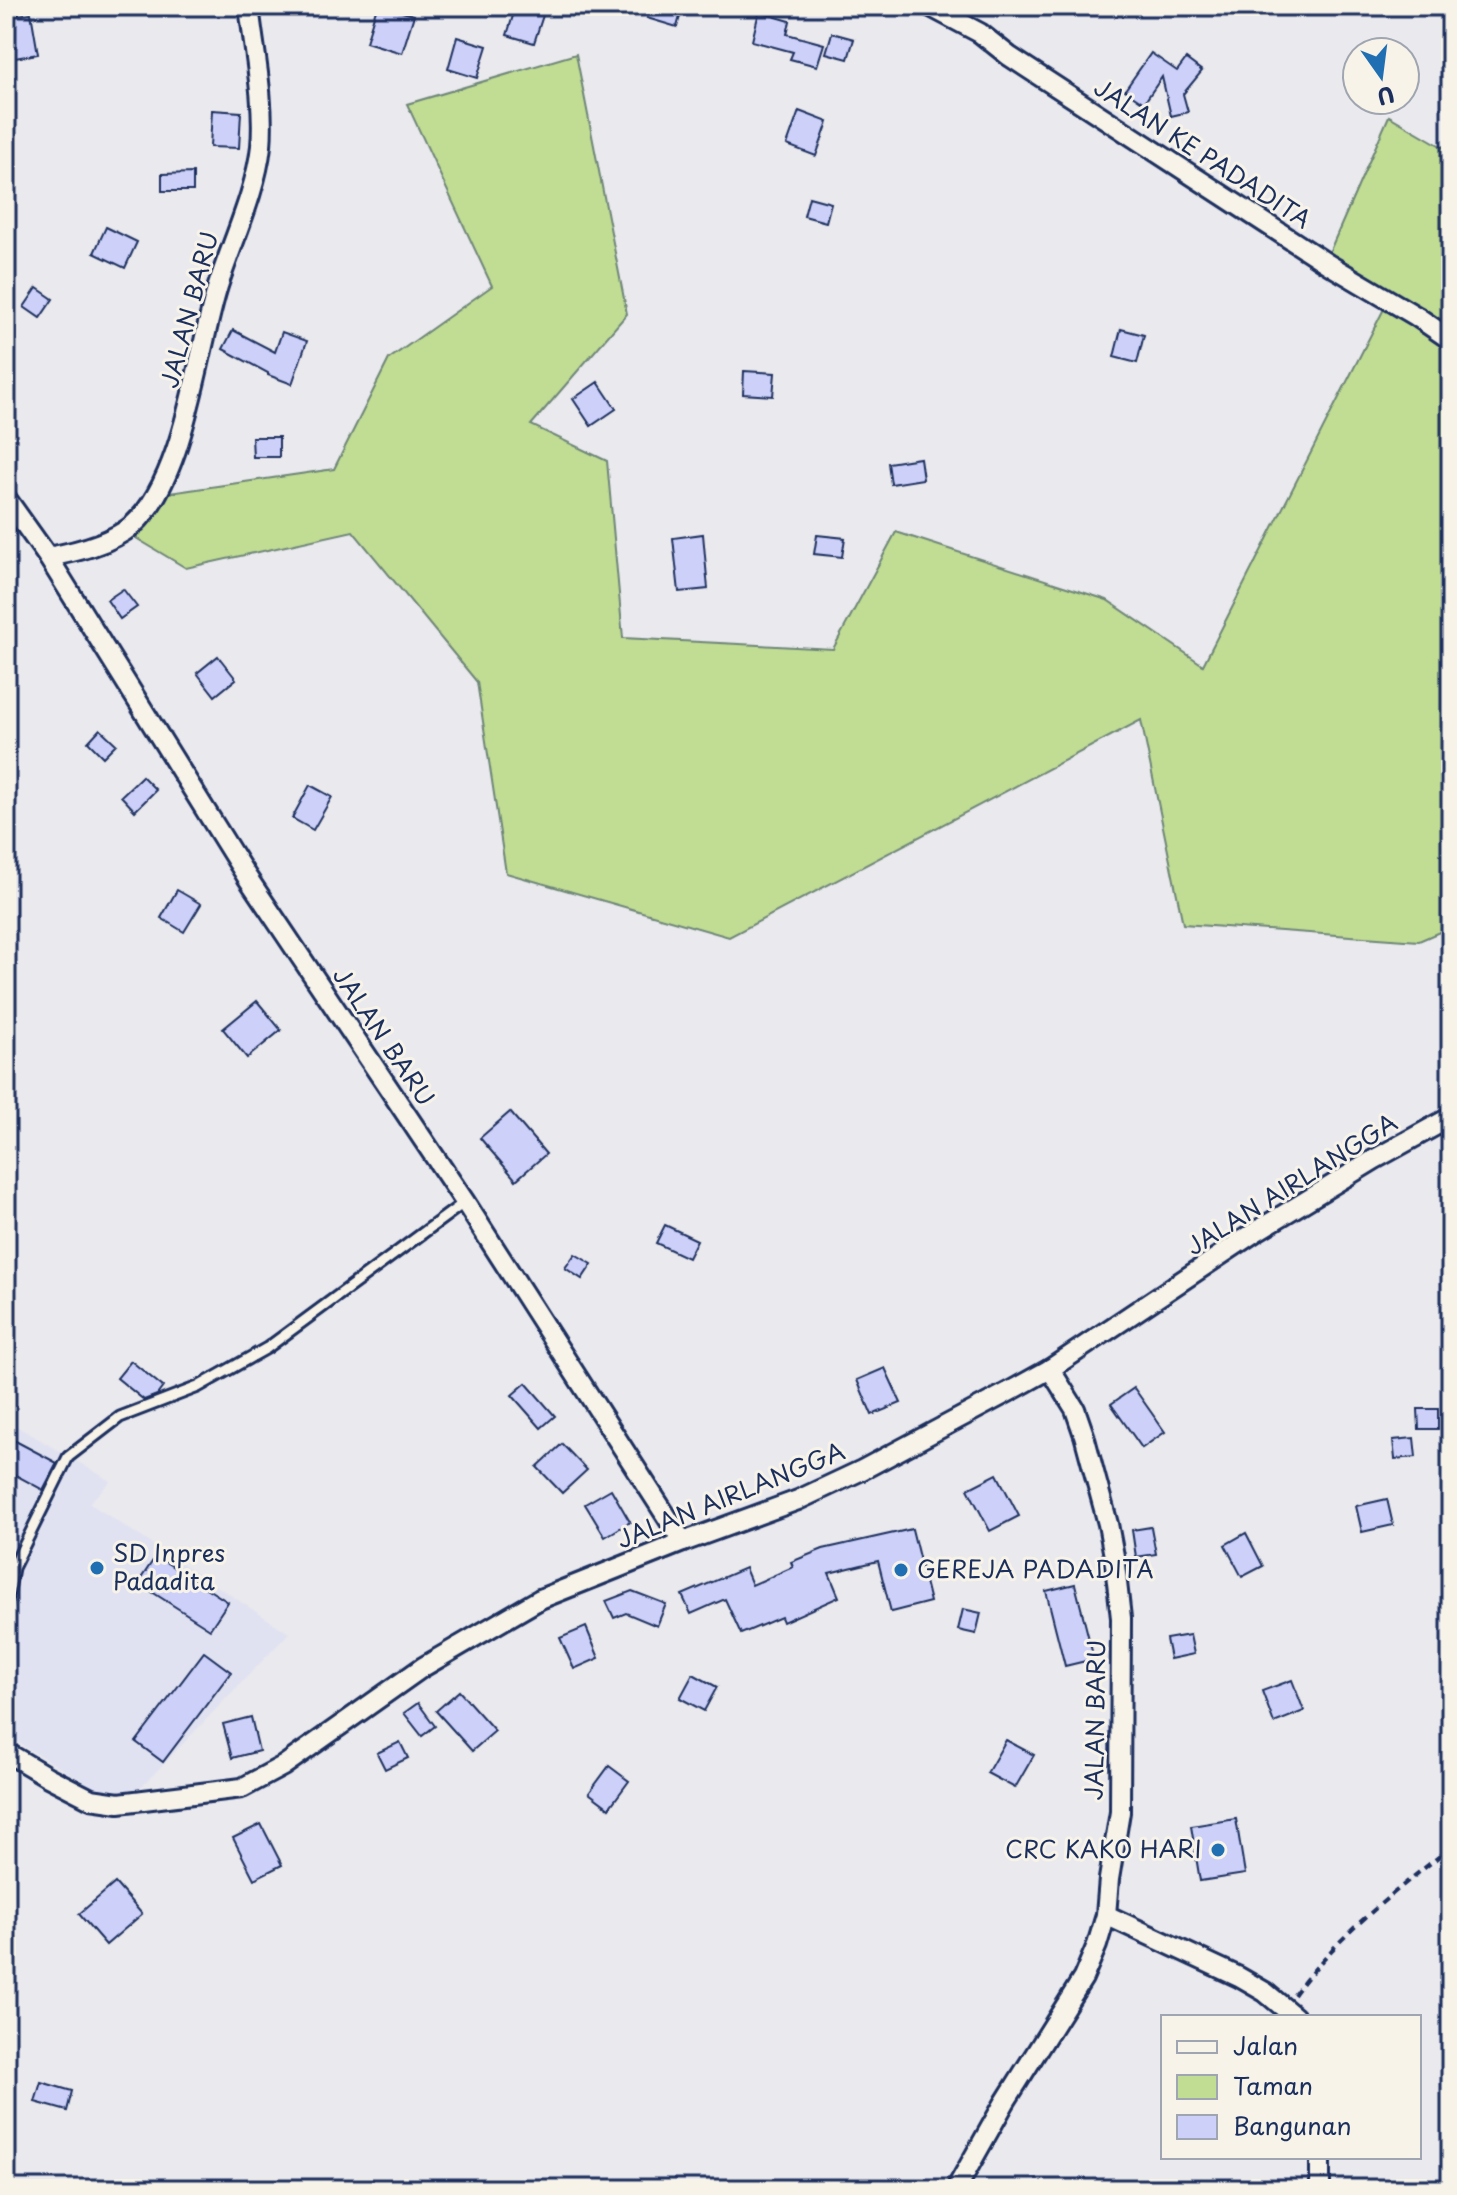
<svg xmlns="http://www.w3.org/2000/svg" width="1457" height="2195" font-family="'Playpen Sans',sans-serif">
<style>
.built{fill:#e1e2f1}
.green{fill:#c1dc93;stroke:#6e8678;stroke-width:2}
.building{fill:#cdd1f9;stroke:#1b2f5e;stroke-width:2}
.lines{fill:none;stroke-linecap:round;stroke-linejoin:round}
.service-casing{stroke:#1b2f5e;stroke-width:15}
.minor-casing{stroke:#1b2f5e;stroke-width:24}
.path{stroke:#1b2f5e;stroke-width:4;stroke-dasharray:8 6;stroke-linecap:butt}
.service{stroke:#f7f3e8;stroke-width:9}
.minor{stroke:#f7f3e8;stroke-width:18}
.poi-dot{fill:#1f6fb2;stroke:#f7f3e8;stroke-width:3}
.labels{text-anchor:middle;stroke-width:6;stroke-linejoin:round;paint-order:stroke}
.street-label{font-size:24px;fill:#1b2f5e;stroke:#f7f3e8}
.poi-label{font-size:24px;fill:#1b2f5e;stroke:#f7f3e8;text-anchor:start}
</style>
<rect width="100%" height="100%" fill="#eae9ed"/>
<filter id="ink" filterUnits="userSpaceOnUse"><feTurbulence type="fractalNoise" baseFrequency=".0125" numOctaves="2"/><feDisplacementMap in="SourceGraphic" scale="16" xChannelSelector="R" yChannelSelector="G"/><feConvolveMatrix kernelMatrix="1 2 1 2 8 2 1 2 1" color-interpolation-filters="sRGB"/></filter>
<g filter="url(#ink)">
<!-- built -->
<polygon class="built" points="6,1420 111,1481 89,1503 289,1633 132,1797 110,1797 6,1736"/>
<!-- green -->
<polygon class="green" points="576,54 627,314 531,425 607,461 623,638 833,649 896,532 1107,600 1203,665 1390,297 1328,255 1389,116 1451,152 1451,927 1419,941 1183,924 1141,720 729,937 506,873 477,682 353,531 186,568 131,535 163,494 334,469 389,359 492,286 407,104"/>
<!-- building -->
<g class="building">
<polygon points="377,6 414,15 402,53 366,42"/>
<polygon points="516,6 546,6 534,43 507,35"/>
<polygon points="651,6 683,6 677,27 647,18"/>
<polygon points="759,12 790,21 787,34 824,44 817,66 790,59 793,52 752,41"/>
<polygon points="31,13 38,54 9,59 6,17"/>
<polygon points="832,33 854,39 848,59 826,53"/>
<polygon points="457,37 487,46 477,78 448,69"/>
<polygon points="1151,53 1177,71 1186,59 1202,71 1183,94 1188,112 1171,116 1162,77 1144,103 1125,90"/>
<polygon points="212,110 241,112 239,148 210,147"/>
<polygon points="799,111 828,122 816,156 787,145"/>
<polygon points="193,173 193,191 162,191 162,174"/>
<polygon points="809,197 831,203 826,222 804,216"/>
<polygon points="106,227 137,242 125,268 94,253"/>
<polygon points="37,288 53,299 40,318 24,307"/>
<polygon points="1121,329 1144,335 1137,363 1114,357"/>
<polygon points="233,330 275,352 282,332 307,341 292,384 268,375 268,373 223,349"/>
<polygon points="744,371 775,373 773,396 743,394"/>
<polygon points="598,382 616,409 591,426 573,399"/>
<polygon points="252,437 279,437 279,457 253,457"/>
<polygon points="920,458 923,479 891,484 888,463"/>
<polygon points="703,534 708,589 679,592 673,538"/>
<polygon points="817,535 845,538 842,557 814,554"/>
<polygon points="123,589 137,607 120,619 107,600"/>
<polygon points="218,656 236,679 215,696 197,673"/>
<polygon points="100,729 116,744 103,757 88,742"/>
<polygon points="142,776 156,790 135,811 121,796"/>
<polygon points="310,785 332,797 313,830 292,818"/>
<polygon points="177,890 201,904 184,932 161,918"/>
<polygon points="257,1001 281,1030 247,1058 223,1029"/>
<polygon points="510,1112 546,1154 516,1180 480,1138"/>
<polygon points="665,1225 697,1240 688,1258 656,1243"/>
<polygon points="575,1254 592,1264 582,1279 565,1268"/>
<polygon points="131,1361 163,1387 157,1395 144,1400 117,1378"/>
<polygon points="885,1368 901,1403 872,1415 857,1380"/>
<polygon points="526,1383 555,1416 541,1428 512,1395"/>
<polygon points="1134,1388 1165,1432 1142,1448 1111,1404"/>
<polygon points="1418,1409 1438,1409 1438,1429 1419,1429"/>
<polygon points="6,1436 57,1463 43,1490 6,1470"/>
<polygon points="1414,1438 1416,1457 1395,1459 1393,1440"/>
<polygon points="562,1444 587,1470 562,1493 537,1467"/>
<polygon points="997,1474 1019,1516 990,1531 968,1489"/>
<polygon points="611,1489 630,1522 605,1537 585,1504"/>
<polygon points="1387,1499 1393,1525 1362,1532 1356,1506"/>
<polygon points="1151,1527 1156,1554 1136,1557 1132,1530"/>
<polygon points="912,1529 930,1602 891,1612 878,1561 829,1573 839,1597 783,1622 781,1617 741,1634 725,1599 691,1614 682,1595 745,1568 752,1585 793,1567 791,1562 823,1549"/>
<polygon points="1246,1533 1263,1566 1242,1577 1225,1545"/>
<polygon points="156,1556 228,1602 210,1629 138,1583"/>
<polygon points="1075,1584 1094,1659 1065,1666 1046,1591"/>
<polygon points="632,1591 666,1604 657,1626 626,1613 614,1618 606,1601"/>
<polygon points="963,1609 981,1613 976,1634 958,1630"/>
<polygon points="586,1627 599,1658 574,1669 560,1638"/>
<polygon points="1190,1635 1194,1654 1170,1659 1166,1639"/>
<polygon points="204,1652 231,1672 163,1762 136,1742"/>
<polygon points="693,1674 717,1687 704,1711 680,1698"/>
<polygon points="1292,1680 1304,1711 1274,1723 1262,1691"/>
<polygon points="459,1691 495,1731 472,1751 436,1711"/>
<polygon points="418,1703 435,1726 422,1736 404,1713"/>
<polygon points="251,1717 259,1751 232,1758 223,1724"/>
<polygon points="1006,1740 1034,1755 1015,1788 987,1773"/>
<polygon points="400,1742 408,1758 385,1769 377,1753"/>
<polygon points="609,1766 629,1781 609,1808 589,1793"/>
<polygon points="1236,1819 1245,1874 1200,1881 1191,1826"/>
<polygon points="261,1824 282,1865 254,1879 233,1838"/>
<polygon points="115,1883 142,1914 106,1945 79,1914"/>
<polygon points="41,2082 72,2091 67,2111 35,2102"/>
</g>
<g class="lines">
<!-- service casing -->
<g class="service-casing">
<polyline id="service" points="6,1607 13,1568 68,1457 120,1417 198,1387 267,1348 465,1202"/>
</g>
<!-- minor casing -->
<g class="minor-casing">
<g id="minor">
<polyline points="929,6 980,33 1009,56 1328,264 1416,316 1451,340"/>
<polyline points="6,498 48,557 247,877 465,1202 683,1542"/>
<path d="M48,557c28,-5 62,-13 85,-32 52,-47 64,-172 85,-239 14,-44 38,-94 43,-140 4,-44 -7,-96 -12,-140"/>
<polyline points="6,1752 48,1777 91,1799 119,1803 242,1788 283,1766 423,1667 540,1599 683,1542 798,1500 862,1470 1014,1389 1050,1369 1255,1232 1375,1159 1451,1117"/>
<polyline points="1106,1915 1239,1977 1265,1992 1295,2017"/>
<polyline points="956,2189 1005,2102 1083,1978 1097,1945 1106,1915 1109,1879 1120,1812 1121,1618 1114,1556 1108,1524 1084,1435 1075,1409 1050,1369"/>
<polyline points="1320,2189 1320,2157"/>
</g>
</g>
<!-- path -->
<path class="path" d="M1294,1995c43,-59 100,-103 157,-148"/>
<!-- service -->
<use href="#service" class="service"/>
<!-- minor -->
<use href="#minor" class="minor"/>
</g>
</g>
<!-- markers -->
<g class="poi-dot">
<circle cx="97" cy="1568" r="8"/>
<circle cx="901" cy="1570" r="8"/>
<circle cx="1218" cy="1850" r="8"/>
</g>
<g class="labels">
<!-- street labels -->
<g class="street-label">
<text transform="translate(1202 154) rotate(33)" y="8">JALAN KE PADADITA</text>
<text transform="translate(190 310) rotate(-75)" y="8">JALAN BARU</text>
<text transform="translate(383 1037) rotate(56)" y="8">JALAN BARU</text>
<text transform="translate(1292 1185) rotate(-32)" y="8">JALAN AIRLANGGA</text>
<text transform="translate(731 1496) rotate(-22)" y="8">JALAN AIRLANGGA</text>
<text transform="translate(1096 1720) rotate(-89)" y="8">JALAN BARU</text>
</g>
<!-- poi labels -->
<g class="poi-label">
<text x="113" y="1562">SD Inpres<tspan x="113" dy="28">Padadita</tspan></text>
<text x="917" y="1578">GEREJA PADADITA</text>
<text x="1202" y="1858" text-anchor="end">CRC KAKO HARI</text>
</g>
</g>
<!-- margin -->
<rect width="1457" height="2195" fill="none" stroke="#f7f3e8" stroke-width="32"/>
<rect x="16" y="16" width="1425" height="2163" fill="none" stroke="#1b2f5e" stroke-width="3" filter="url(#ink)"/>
<!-- legend -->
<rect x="1161" y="2015" width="260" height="144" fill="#f7f3e8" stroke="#9fa5b1" stroke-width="2"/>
<rect x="1177" y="2041" width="40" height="12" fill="#f7f3e8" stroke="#9fa5b1" stroke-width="2"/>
<text x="1233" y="2055" font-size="24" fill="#1b2f5e">Jalan</text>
<rect x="1177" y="2075" width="40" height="24" fill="#c1dc93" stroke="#9fa5b1" stroke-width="2"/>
<text x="1233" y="2095" font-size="24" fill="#1b2f5e">Taman</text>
<rect x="1177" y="2115" width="40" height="24" fill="#cdd1f9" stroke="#9fa5b1" stroke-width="2"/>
<text x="1233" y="2135" font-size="24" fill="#1b2f5e">Bangunan</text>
<!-- north arrow -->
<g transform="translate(1381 76) rotate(166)"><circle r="38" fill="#f7f3e8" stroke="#9fa5b1" stroke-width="2"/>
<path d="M0-6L14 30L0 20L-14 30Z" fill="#1f6fb2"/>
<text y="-12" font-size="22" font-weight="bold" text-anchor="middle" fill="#1b2f5e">U</text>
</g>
</svg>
